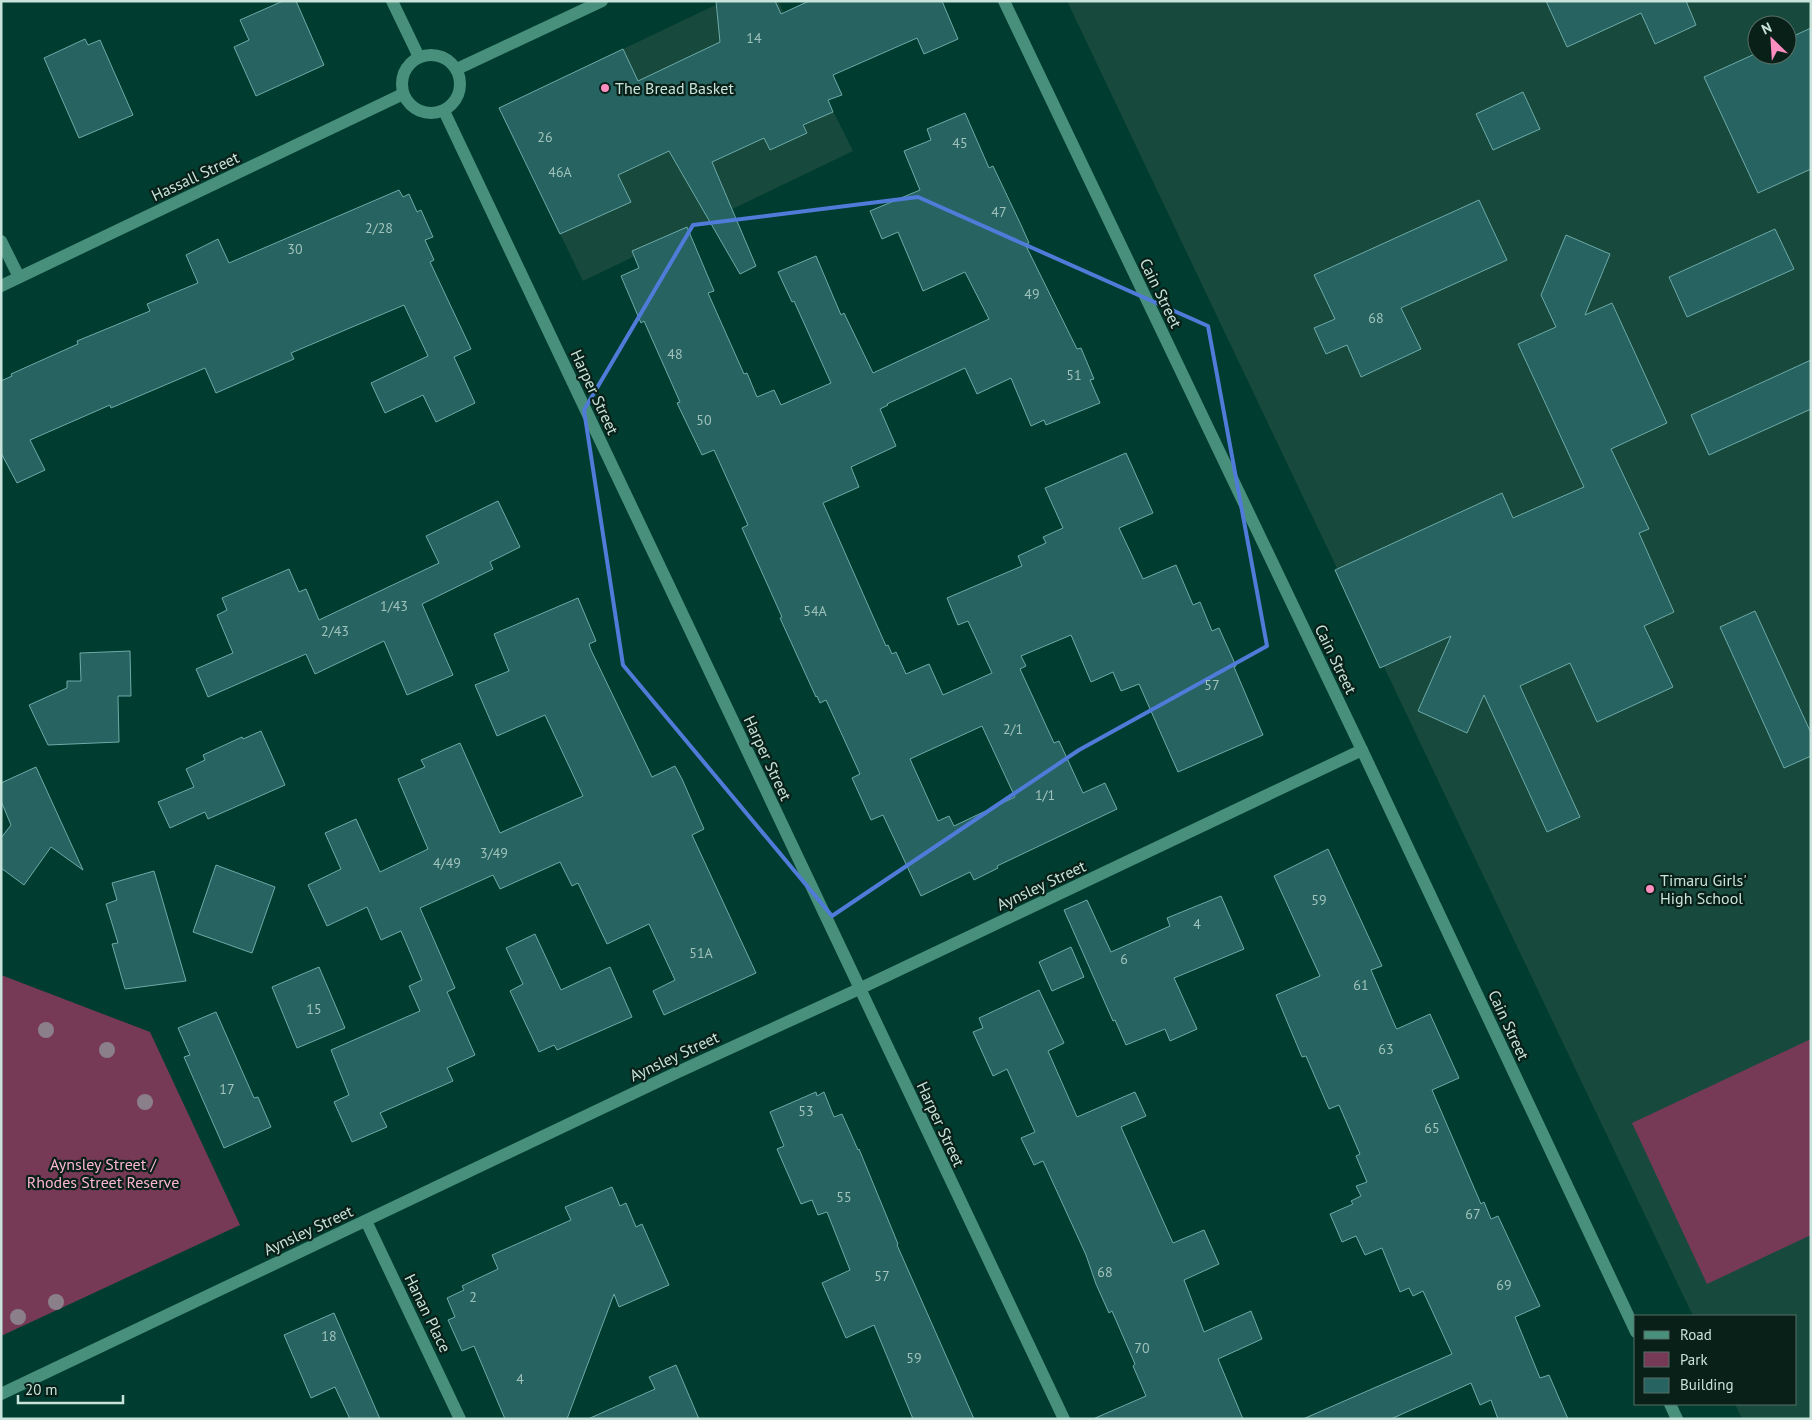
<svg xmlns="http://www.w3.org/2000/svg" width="1812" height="1420" font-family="'PT Sans',sans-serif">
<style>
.built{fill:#17493d;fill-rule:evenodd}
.green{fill:#773a56}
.building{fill:#266361;stroke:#6eaaa8;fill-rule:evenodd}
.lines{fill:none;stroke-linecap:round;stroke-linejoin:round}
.minor{stroke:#48907c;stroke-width:12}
.tree{fill:#8b808a}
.marked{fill:none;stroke:#507bd8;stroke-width:4;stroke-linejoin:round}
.poi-dot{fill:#fd8ec0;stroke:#092019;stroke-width:2}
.labels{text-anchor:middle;stroke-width:4.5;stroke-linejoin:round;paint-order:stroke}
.number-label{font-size:14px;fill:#a0c3bb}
.poi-label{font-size:16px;fill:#c8e3d9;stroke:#092019;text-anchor:start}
.street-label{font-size:16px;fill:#c8e3d9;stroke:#092019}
.park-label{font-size:16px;fill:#fcb6d3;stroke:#092019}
</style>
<rect width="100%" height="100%" fill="#003d30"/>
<!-- built -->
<g class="built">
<polygon points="724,1 778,1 853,151 583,281 499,108"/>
<path d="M1067,1h744v1418h-69l-7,-15h61v-88h-103zM1757,25h30v30h-30z"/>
</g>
<!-- green -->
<g class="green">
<polygon points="1,975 150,1032 240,1225 1,1336"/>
<polygon points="1811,1039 1811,1235 1707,1284 1632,1123"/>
</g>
<!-- building -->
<g class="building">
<polygon points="283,1 296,1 324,65 256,96 234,47 249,40 240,20"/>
<polygon points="716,1 775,1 781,14 809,1 942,1 958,39 924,54 917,38 833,75 842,95 828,100 833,112 803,125 807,133 770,150 764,138 712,162 756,266 740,274 669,151 618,175 631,202 560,234 499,108 623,49 638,81 720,42"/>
<polygon points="1546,1 1686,1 1696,25 1655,44 1641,13 1567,47"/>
<polygon points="1811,28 1811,169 1758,193 1704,77 1757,53 1757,55 1787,55 1787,39"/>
<polygon points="85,39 88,45 100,40 133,115 79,138 44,58"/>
<polygon points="1523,92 1540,129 1493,150 1476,114"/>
<path d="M965,113l24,55 4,-2 28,59 8,18 -4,1 52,105 4,-1 13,31 -4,1 10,23 -54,22 -2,-5 -13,6 -20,-48 -34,16 -12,-26 -78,36 1,1 -8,4 16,37 -45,21 8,20 -36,16 63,143 2,-1 4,9 4,-2 10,22 23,-10 14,31 49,-22 -24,-52 -10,4 -11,-27 75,-32 -4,-10 28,-13 -3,-6 20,-9 -18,-40 81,-35 27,60 -34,15 24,51 33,-14 17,40 7,-3 12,29 7,-3 17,38 -2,1 29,68 -85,37 -39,-88 -18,7 -8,-19 -22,10 -20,-47 -50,21 5,10 -6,3 34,74 5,-2 24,52 22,-10 12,26 -120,57 1,2 -24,12 -4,-8 -49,24 -38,-81 -12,5 -19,-42 8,-4 -34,-74 -6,3 -3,-7 -1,1 -36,-79 2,-1 -40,-89 6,-3 -34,-75 -12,5 -25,-52 3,-1 -36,-81 -3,2 -20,-47 18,-8 -7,-17 55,-24 27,64 -6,2 36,81 3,-1 10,24 17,-7 7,15 50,-22 -37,-82 -2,1 -14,-30 38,-16 25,59 3,-2 29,60 116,-54 -24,-47 -42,19 -25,-59 -16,7 -12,-28 50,-21 -16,-39 27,-11 -4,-11zM982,726l33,71 -61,29 -5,-10 -11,5 -28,-62z"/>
<polygon points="399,190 403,197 409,194 417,212 421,210 433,237 425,240 434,260 430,262 471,349 454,357 475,403 436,422 423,395 385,413 371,383 428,356 404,305 291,353 294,359 216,393 205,368 111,408 110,405 30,440 45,470 17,483 1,453 1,381 12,376 11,374 78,344 77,341 150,311 147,304 198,283 186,255 218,239 229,263"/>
<polygon points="1479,200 1507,260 1401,308 1421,349 1361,377 1347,345 1326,354 1314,328 1335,319 1314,275"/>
<polygon points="1775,229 1794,269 1687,317 1669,277"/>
<polygon points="1566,235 1610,254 1585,315 1612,303 1667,423 1611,449 1649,529 1639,533 1674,612 1644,626 1673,687 1597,722 1570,663 1520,686 1580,817 1547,832 1484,695 1467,733 1418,711 1451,636 1380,668 1335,570 1502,493 1513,518 1584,487 1518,344 1556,327 1541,295"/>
<polygon points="1811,360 1811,409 1709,455 1691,415"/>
<polygon points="498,501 520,547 490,562 493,569 422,604 453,675 407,695 384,641 315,674 306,654 208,697 196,669 233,653 217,615 227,610 222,598 289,569 299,592 306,589 319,620 439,563 426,536"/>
<polygon points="578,598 596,641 589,644 591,650 652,777 675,766 682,779 704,829 692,835 756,973 664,1015 653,991 675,980 649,924 607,944 578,883 572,886 560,862 500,889 493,875 420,908 455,988 447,992 475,1055 447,1068 453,1081 380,1113 387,1127 352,1142 334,1102 349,1095 331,1050 420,1011 409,986 422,980 401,931 381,940 367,907 327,926 308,885 341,869 325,833 356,819 380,872 428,849 398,779 425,767 421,760 460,743 500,833 583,796 545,715 497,736 475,685 509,671 494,634"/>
<polygon points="1755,611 1811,733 1811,756 1784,768 1720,627"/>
<polygon points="130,651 131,696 118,696 119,742 48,745 29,705 67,688 67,681 81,681 80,653"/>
<polygon points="261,731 285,785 208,819 205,812 170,828 158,802 194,787 186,769 205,760 203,755 242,737 243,739"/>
<polygon points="36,767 83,870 51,847 24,885 1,868 1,838 11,825 1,801 1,783"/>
<polygon points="1328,849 1382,966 1371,970 1396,1028 1397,1029 1430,1014 1459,1078 1432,1090 1481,1204 1484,1202 1491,1219 1498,1216 1540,1306 1515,1317 1540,1378 1549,1375 1568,1419 1498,1419 1491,1400 1480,1405 1471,1383 1391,1419 1303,1419 1452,1354 1423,1291 1413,1296 1409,1288 1400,1292 1382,1248 1365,1255 1356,1236 1342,1242 1330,1214 1353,1204 1351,1201 1361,1196 1356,1186 1367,1182 1356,1156 1360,1154 1339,1105 1329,1109 1306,1056 1302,1057 1276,995 1320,976 1274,876"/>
<polygon points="216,865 275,887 252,953 193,932"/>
<polygon points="154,871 186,981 125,989 112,944 118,943 106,904 117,900 112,883"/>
<polygon points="1221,896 1244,949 1174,978 1197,1029 1170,1041 1165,1029 1126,1045 1115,1020 1113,1021 1064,910 1087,900 1111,952 1170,926 1167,918"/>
<polygon points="535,934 561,990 610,967 632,1017 557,1050 554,1045 539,1052 510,991 523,984 506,948"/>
<polygon points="1071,947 1084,977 1052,991 1039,962"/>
<polygon points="319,967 345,1028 297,1048 272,987"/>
<polygon points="1039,990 1064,1043 1048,1051 1077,1117 1135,1092 1146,1116 1121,1127 1173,1243 1204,1230 1219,1264 1184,1280 1204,1332 1251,1311 1262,1339 1218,1359 1243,1419 1093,1419 1146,1396 1133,1366 1135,1364 1112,1311 1109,1313 1096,1284 1086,1255 1043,1161 1034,1165 1021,1138 1035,1132 1007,1069 993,1076 973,1032 983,1028 979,1018"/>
<polygon points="216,1012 254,1098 258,1097 271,1127 224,1148 184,1057 190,1055 178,1028"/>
<polygon points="816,1092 817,1096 824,1092 834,1117 842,1114 858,1150 859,1149 898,1244 897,1245 974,1419 913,1419 874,1325 846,1338 822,1283 850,1270 827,1212 818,1215 812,1200 801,1204 777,1149 784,1146 770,1112"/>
<polygon points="612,1187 620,1206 626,1203 636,1227 642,1224 669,1285 619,1307 614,1294 567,1419 505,1419 474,1346 462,1351 448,1320 455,1317 447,1298 464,1290 462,1286 498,1269 492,1255 571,1220 565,1207"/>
<polygon points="334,1313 380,1419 350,1419 335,1387 311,1398 284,1335"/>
<polygon points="676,1365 699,1419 588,1419 655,1389 649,1377"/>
</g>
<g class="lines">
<!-- minor -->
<g class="minor">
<polyline points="392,1 419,57"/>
<polyline points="1004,1 1362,750 1636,1332"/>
<circle cx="431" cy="84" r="29"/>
<polyline points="457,69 602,1"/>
<polyline points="444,111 1064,1419"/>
<polyline points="1,241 19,277"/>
<polyline points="1,286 403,94"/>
<polyline points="366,1221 460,1419"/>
<polyline points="1,1394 678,1072 859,989 1362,750"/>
<polyline points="1670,1404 1677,1419"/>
</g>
</g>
<!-- trees -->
<g class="tree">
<circle cx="46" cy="1030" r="8"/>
<circle cx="107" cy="1050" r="8"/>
<circle cx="145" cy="1102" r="8"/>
<circle cx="56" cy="1302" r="8"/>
<circle cx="18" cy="1317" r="8"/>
</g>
<!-- marked area -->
<path class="marked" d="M918,197l290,129 59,320 -188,104 -247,166 -209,-251 -39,-255 109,-185z"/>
<!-- markers -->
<g class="poi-dot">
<circle cx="605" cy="88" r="5"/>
<circle cx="1650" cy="889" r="5"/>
</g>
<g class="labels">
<!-- number labels -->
<g class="number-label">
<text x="754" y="43">14</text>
<text x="545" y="142">26</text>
<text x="960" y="148">45</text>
<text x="560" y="177">46A</text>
<text x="999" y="217">47</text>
<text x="379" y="233">2/28</text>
<text x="295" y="254">30</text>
<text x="1032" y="299">49</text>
<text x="1376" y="323">68</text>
<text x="675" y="359">48</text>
<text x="1074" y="380">51</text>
<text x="704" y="425">50</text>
<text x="394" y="611">1/43</text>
<text x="815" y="616">54A</text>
<text x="335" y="636">2/43</text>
<text x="1212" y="690">57</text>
<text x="1013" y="734">2/1</text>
<text x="1045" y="800">1/1</text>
<text x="494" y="858">3/49</text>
<text x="447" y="868">4/49</text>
<text x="1319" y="905">59</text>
<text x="1197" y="929">4</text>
<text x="701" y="958">51A</text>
<text x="1124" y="964">6</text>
<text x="1361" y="990">61</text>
<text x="314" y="1014">15</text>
<text x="1386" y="1054">63</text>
<text x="227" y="1094">17</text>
<text x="806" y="1116">53</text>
<text x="1432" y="1133">65</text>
<text x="844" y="1202">55</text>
<text x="1473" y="1219">67</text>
<text x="1105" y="1277">68</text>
<text x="882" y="1281">57</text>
<text x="1504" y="1290">69</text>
<text x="473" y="1302">2</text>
<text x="329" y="1341">18</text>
<text x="1142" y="1353">70</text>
<text x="914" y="1363">59</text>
<text x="520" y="1384">4</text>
</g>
<!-- poi labels -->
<g class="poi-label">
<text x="615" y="94">The Bread Basket</text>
<text x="1660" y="886">Timaru Girls'<tspan x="1660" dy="18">High School</tspan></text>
</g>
<!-- street labels -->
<g class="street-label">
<text transform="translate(195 176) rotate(-25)" y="6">Hassall Street</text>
<text transform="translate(1161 293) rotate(64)" y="6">Cain Street</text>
<text transform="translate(595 392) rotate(65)" y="6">Harper Street</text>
<text transform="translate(1336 659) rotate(64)" y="6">Cain Street</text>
<text transform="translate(768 758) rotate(65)" y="6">Harper Street</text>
<text transform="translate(1041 885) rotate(-25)" y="6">Aynsley Street</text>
<text transform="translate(1509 1025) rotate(65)" y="6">Cain Street</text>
<text transform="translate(674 1056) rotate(-25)" y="6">Aynsley Street</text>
<text transform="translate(941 1124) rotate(65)" y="6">Harper Street</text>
<text transform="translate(308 1230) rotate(-25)" y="6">Aynsley Street</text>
<text transform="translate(428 1313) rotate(64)" y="6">Hanan Place</text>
</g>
<!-- park labels -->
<g class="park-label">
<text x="103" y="1170">Aynsley Street /<tspan x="103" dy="18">Rhodes Street Reserve</tspan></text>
</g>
</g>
<!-- border -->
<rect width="1812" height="1420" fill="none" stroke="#c8e3d9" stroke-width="5"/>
<!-- legend -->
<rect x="1634" y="1315" width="162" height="90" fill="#092019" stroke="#556e66"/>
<rect x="1644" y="1331" width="25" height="8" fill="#48907c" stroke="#556e66"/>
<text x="1680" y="1340" font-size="15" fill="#c8e3d9">Road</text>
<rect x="1644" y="1352" width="25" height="15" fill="#773a56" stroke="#556e66"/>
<text x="1680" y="1365" font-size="15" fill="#c8e3d9">Park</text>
<rect x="1644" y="1378" width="25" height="15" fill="#266361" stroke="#556e66"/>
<text x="1680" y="1390" font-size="15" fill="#c8e3d9">Building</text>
<!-- north arrow -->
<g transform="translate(1772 40) rotate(335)"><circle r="24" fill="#092019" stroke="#556e66"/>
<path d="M0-4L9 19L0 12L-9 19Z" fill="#fd8ec0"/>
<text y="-8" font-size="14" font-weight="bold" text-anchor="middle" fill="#c8e3d9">N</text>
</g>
<!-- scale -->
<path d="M18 1395v8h105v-8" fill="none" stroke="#c8e3d9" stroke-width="2.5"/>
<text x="25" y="1395" font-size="15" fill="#c8e3d9" stroke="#092019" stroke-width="4" paint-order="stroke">20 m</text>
</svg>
